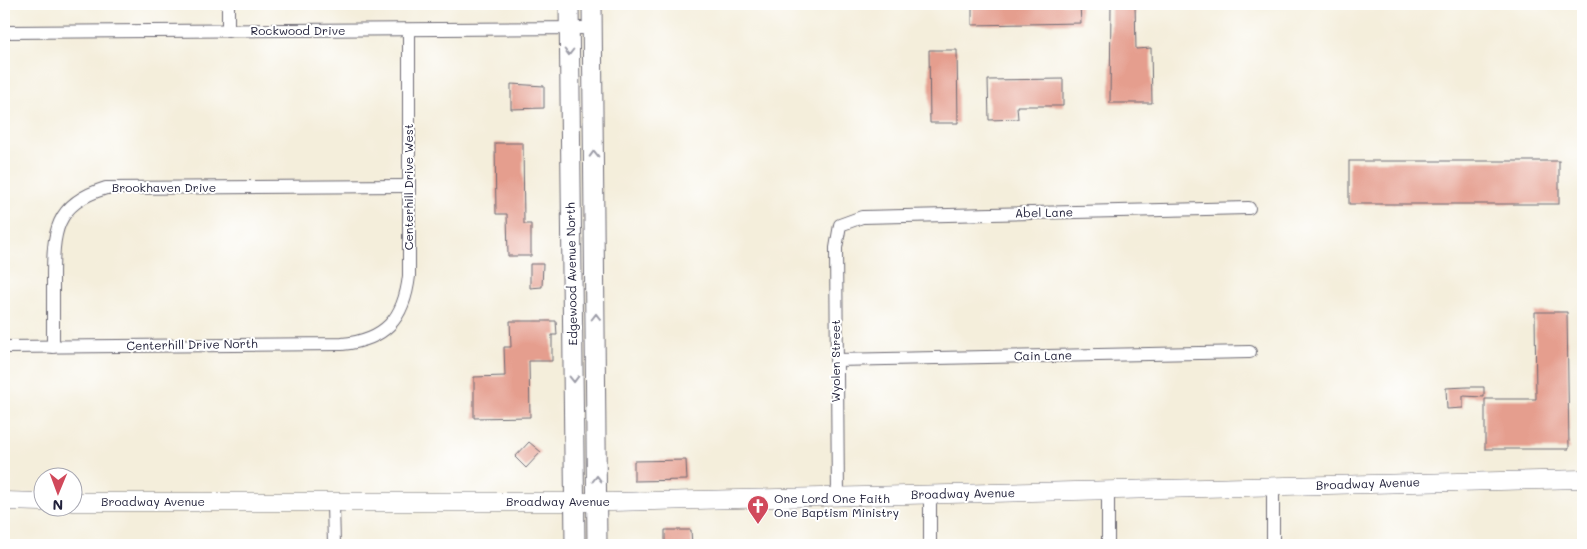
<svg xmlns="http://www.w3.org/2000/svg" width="1587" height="549" font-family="Mali,sans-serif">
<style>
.building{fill:#e59e8e}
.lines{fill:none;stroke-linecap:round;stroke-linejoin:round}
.street-casing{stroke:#6c6973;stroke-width:14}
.secondary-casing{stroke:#6c6973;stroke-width:19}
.primary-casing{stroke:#6c6973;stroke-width:21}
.street{stroke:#fff;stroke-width:12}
.secondary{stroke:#fff;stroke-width:18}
.primary{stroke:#fff;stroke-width:19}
.oneway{stroke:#9c9ca7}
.labels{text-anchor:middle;stroke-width:4;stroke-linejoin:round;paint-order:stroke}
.street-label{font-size:12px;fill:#22223b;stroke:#fff}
.poi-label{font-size:12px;fill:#22223b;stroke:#fff;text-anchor:start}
</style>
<rect width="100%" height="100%" fill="#fff"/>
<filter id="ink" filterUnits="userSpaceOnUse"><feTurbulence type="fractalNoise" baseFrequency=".02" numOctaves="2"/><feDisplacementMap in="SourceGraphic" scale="10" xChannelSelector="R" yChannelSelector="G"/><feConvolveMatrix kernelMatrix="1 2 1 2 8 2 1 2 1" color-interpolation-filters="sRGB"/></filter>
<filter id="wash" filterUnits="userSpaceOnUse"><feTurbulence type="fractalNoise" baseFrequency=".0096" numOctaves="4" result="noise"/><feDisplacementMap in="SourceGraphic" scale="20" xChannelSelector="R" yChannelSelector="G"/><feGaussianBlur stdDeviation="1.12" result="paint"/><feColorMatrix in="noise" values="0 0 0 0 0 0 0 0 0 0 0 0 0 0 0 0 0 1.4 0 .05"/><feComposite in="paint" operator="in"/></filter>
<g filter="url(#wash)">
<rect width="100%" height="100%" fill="#f4eedb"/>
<g id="blocks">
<!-- building -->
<g class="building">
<polygon points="972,4 1080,4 1081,23 972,25"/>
<polygon points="1111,4 1135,4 1136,49 1151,48 1152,103 1110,103"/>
<polygon points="929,50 957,50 958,123 930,123"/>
<polygon points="1063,79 1063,106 1017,106 1018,119 989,120 988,80"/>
<polygon points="511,84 544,86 544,108 511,109"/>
<polygon points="495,143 523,143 524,224 531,224 531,256 508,256 507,214 496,214"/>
<rect x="1349" y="161" width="210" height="43"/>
<polygon points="530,264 543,264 542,287 530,288"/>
<polygon points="1535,312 1567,312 1569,449 1485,449 1485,399 1536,399"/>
<polygon points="510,321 556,321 557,335 552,335 552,361 529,361 530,417 474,418 474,377 505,376 504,347 511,347"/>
<polygon points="1467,387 1484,387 1484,397 1463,396 1463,408 1447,409 1446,388"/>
<polygon points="529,442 541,452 526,468 515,457"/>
<polygon points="686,460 687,480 634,481 634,461"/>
<polygon points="665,530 691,530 692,545 665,545"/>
</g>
</g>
</g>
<g filter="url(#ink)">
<use href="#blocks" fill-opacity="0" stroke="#6c6973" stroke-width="1"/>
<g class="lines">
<!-- street casing -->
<g class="street-casing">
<g id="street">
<polyline points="228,31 228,4"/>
<polyline points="4,32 592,28"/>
<path d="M4,347l338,-3c43,-4 62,-25 67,-68v-246"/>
<path d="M53,347c0,-22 0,-44 0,-66 0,-49 1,-77 53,-93l302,-2"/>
<polyline points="836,360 1250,352"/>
<polyline points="1108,491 1108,545"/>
<polyline points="930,495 930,545"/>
<polyline points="838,498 836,248 840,225 862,217 1249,208"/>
<polyline points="333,503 334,545"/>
<polyline points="1273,545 1273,487"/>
</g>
</g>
<!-- secondary casing -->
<g class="secondary-casing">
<g id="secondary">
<polyline points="4,501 42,502"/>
<polyline points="72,502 612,502 1583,479"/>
</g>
</g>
<!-- primary casing -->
<g class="primary-casing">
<g id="primary">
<polyline points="569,4 575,545"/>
<polyline points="592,4 597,545"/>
</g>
</g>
<!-- street -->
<use href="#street" class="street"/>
<!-- secondary -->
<use href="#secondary" class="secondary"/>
<!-- primary -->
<use href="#primary" class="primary"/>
</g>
<!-- one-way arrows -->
<defs><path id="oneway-chevron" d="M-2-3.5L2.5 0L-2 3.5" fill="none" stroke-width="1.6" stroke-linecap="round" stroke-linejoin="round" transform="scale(1.25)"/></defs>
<g class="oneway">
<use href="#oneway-chevron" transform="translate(569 52) rotate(90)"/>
<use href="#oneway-chevron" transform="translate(594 154) rotate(-91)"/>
<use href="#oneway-chevron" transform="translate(596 317) rotate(-90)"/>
<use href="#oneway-chevron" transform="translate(574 379) rotate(89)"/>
<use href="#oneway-chevron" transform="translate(597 479) rotate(-90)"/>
</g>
</g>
<!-- icons -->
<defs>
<g id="church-pin" transform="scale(1.125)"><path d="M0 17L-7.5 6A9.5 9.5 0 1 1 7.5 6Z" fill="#d1495b" stroke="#fff"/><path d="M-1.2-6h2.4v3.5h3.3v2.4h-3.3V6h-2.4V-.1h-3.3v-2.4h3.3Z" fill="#fff"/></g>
</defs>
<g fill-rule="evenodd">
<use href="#church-pin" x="758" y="506"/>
</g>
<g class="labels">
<!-- street labels -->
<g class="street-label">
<text x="298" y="35">Rockwood Drive</text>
<text transform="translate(409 187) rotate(-90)" y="4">Centerhill Drive West</text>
<text x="164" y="192">Brookhaven Drive</text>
<text transform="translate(1044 213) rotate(-1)" y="4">Abel Lane</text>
<text transform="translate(572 274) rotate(-91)" y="4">Edgewood Avenue North</text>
<text transform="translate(192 345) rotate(-1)" y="4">Centerhill Drive North</text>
<text transform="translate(1043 356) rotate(-1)" y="4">Cain Lane</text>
<text transform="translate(836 361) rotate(-90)" y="4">Wyolen Street</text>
<text transform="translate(1368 484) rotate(-2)" y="4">Broadway Avenue</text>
<text transform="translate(963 494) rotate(-1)" y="4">Broadway Avenue</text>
<text x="153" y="506">Broadway Avenue</text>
<text x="558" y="506">Broadway Avenue</text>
</g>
<!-- poi labels -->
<g class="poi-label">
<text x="774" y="503">One Lord One Faith<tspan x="774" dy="14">One Baptism Ministry</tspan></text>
</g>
</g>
<!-- margin -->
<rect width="1587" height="549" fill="none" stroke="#fff" stroke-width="20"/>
<!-- north arrow -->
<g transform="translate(58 492) rotate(181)"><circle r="24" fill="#ffffff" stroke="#a7a7b1"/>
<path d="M0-4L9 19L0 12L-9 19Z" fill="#d1495b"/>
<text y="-8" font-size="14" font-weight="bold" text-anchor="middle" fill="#22223b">N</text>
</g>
</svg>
